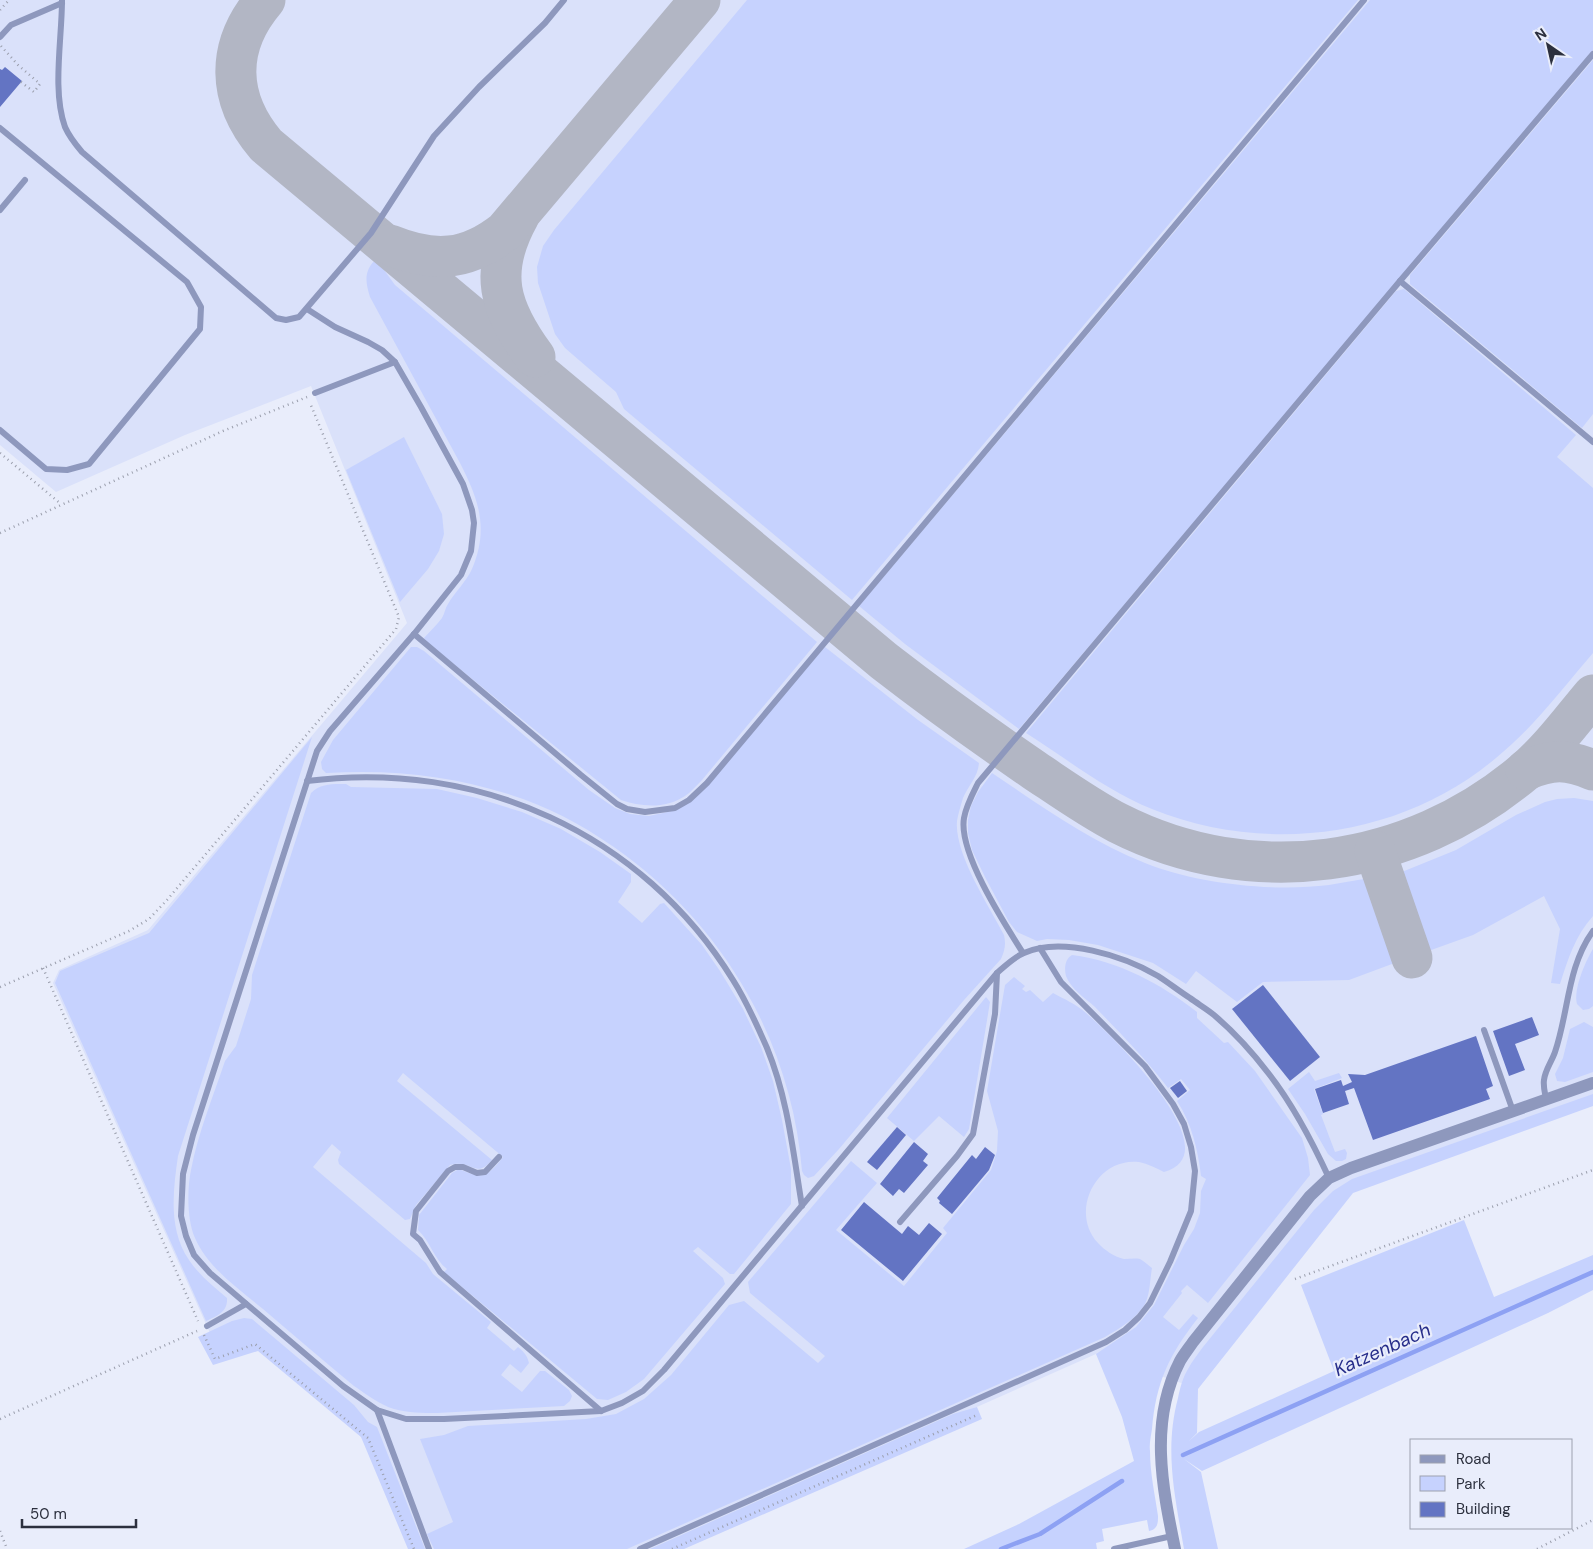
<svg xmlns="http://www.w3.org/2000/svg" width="1593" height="1549" font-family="'DM Sans',sans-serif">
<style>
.built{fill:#dae1fa}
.green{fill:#c6d2fe}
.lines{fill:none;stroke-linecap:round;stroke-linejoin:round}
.stream{stroke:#8da1f3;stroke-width:4.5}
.taxiway{stroke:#b2b6c4;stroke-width:41}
.building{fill:#6374c3}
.path{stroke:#9b9fad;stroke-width:2.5;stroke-dasharray:1 4;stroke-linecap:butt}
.service{stroke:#8e98bd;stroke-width:6}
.minor{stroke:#8e98bd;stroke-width:12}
.labels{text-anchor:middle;stroke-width:4.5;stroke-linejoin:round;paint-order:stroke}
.water-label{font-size:19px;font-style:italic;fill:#262d8a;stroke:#e9edfb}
</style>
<rect width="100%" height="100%" fill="#e9edfb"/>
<!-- built -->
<polygon class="built" points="0,0 1593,0 1593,1104 1350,1191 1196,1388 1096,1354 657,1549 419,1549 373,1435 254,1337 219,1353 53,983 59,970 148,930 407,623 311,386 185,435 56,492 0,445"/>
<!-- green -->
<g class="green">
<polygon points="747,0 1358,0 852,600 624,409 616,392 565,348 555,334 538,283 537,267 543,246 554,230"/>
<polygon points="1370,0 1593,0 1593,50 1019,729 905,644 859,606"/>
<polygon points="1593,60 1593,414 1582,428 1410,284 1410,275"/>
<path d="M376,259l19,26 422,357 -115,138c-6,6 -11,12 -17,16 -19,13 -44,11 -64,4l-193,-157 -4,-5c6,-7 13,-13 18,-20 3,-5 3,-10 6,-14 7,-12 18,-22 24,-35 17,-40 7,-69 -12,-106l-90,-166c-5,-16 -6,-26 6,-38z"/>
<path d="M1404,289l172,146 -19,22 36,31v165c-31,36 -60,75 -97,105 -95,80 -230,97 -344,51 -45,-18 -85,-50 -126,-76l370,-442z"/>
<polygon points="404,437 442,514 444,534 439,551 428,569 400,602 346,470"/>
<path d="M411,647h6l7,4 165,139 26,18 15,6 19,2 23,-5 18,-9 135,-155 93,73 61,43c-1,14 -11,23 -16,35 -2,7 -5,16 -6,23 -3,32 32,85 47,114 2,9 1,15 -3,24l-37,41 -125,149 -25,27 -6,2 -4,-3 -2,-4c-10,-126 -76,-241 -177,-316 -31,-23 -66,-43 -102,-56 -65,-23 -128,-30 -197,-26l-4,-4 -1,-7 12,-22z"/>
<path d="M312,737l-134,419c-5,35 -10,73 11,104 10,15 25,27 38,38 1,14 -10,18 -21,23l-151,-338 5,-12 89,-38z"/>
<path d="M992,773c49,33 98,68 153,90 53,21 127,29 184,22 13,-2 27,-5 41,-7l30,83 -51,19 -86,2 -26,20 -41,-31 -10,13 -33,-21 -55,-18 -29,-5 -22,-1 -10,2 -20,-9 -8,-10 -24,-45 -13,-27 -4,-17v-13l3,-14 7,-14z"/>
<path d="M346,784l5,3 86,2 40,9 45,14 39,17 39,23 31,22v8l-13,20 24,21 18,-19 4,-1 38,42 18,26 23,38 18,38 12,34 9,39 9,49v35l-57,70h-4l-32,-27 -5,4 30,27 2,6 -81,95 -18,13 -18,8 -11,-1 -153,-127 3,-3c-13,-10 -17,-28 -29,-39l1,-15 33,-42 7,-4c23,10 28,9 44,-12l-100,-84 -6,8 95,79c-3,3 -6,7 -10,8 -8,4 -16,-8 -32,-3l-34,40 -6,14 -5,1 -66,-56 -1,-4 3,-8 -9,-8 -19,23 113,96 7,11 58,48 -4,6 27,23 4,-4c6,5 9,8 11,16l-8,10 -11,-9 -9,11 21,17 18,-21h5l24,19 3,6 -2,5 -6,5 -127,7c-14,0 -29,0 -43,-4 -14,-4 -28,-15 -40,-23 -31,-26 -61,-51 -91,-77 -24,-20 -55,-41 -68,-71 -8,-17 -8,-49 -4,-68 7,-37 22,-73 34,-109l11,-15 15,-47 1,-24 59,-182c10,-10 22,-9 35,-9z"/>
<path d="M1574,798l19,3v115c-18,20 -25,43 -33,68l-9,-1 9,-54 -16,-33 -71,39 -53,19 -28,-78 64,-26 60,-35 29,-13 12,-3z"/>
<path d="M1593,949v57l-4,3 -6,1 -6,-6c-4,-14 8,-42 16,-55z"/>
<path d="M1072,955c47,6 89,29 125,57v6l27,25 4,-1 27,29 47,67 6,20 2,17 -102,128 -21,-18 -6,6 1,2 -19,24 16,13 14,-16 5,4c-29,37 -42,64 -46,111 -1,7 -3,15 -2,22 0,22 5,44 8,65 0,7 0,13 -9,15l-2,-11 -45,9 2,12 -8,2 1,6h-133l55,-25 115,-63 -12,-44 -26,-63 40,-27 18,-22 30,-60 10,-16 6,-16 1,-22 5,-12 -5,-3c-3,-26 -9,-52 -24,-75l13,-11 -9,-11 -13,9c-22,-29 -48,-55 -73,-81 -10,-9 -24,-18 -29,-31 -2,-8 -1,-17 6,-21z"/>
<path d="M1014,977l11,9 -3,3 4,3 4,-2 13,12 10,-9c11,6 23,11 33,20 23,20 148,140 78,159 -8,-4 -16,-8 -25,-10 -43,-5 -70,50 -41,81 6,7 17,14 26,16 5,0 11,-1 16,0 4,2 9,7 12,9 -2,11 -2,26 -7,36 -9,15 -25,24 -40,33l-478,212h-193l-7,-15 26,-12 -33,-83 24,-4 24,-9 118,-7 30,-5 28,-15 27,-24 58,-70 15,-4 74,62 7,-7 -75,-63 -2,-11 103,-121 26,22 -41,47 68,56 43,-53 -4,-5 48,-58 6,-19 1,-20 -11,-40 18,-106z"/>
<polygon points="986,997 990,1002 969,1129 964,1137 939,1116 914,1141 887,1118"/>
<polygon points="1584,1022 1593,1027 1593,1072 1565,1082 1557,1081 1555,1074 1563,1058 1570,1029"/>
<polygon points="1309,1072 1315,1081 1339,1073 1342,1078 1314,1089 1323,1114 1321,1115 1335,1152 1345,1149 1347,1153 1346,1159 1342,1161 1336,1161 1328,1154 1305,1114 1288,1089"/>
<path d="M1593,1094v12l-240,87 -155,196 -1,44 -8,8 10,-9 135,-61 -33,-86 163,-65 30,77 99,-42v35l-45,23 -346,158 -18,-12 17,13 17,77h-34c-9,-52 -20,-99 -6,-151 2,-10 5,-21 10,-29 4,-8 10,-15 15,-22l111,-137 19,-19 19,-12z"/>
<polygon points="244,1318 252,1319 354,1405 368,1422 377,1427 425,1549 408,1549 361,1437 258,1351 213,1365 198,1337 232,1321"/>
<polygon points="977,1407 982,1419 684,1549 650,1549 953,1414"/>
</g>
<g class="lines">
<!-- stream -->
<g class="stream">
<polyline points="1183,1455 1593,1272"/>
<polyline points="1001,1549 1040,1534 1122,1481"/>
</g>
<!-- taxiway -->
<g class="taxiway">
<path d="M265,0c-40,47 -38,99 1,145l618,516c49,38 99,74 150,109 27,18 55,38 84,53 134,68 292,45 406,-51 27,-23 47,-51 69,-77"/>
<path d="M519,216c-31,56 -20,92 16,141"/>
<path d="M390,245c44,18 77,16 115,-14l195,-231"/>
<path d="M1526,770c26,-11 41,-11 67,0"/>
<polyline points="1375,851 1412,958"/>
</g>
</g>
<!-- building -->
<g class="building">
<polygon points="5,67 22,81 0,107 0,69 2,70"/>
<polygon points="1263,985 1320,1057 1290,1081 1232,1009"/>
<polygon points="1532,1017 1539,1035 1515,1044 1525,1070 1509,1076 1493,1031"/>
<polygon points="1476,1036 1493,1086 1486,1089 1490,1099 1373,1140 1354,1088 1345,1091 1349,1104 1323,1113 1315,1089 1341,1080 1343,1086 1352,1082 1348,1074 1365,1075"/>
<polygon points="1180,1081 1187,1091 1178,1098 1170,1088"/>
<polygon points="897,1127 906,1135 877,1170 867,1162"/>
<polygon points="914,1142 928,1154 923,1161 928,1165 904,1193 899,1189 893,1196 880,1184"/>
<polygon points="985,1147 995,1155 989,1170 952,1214 939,1203 940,1201 937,1198 972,1155 976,1159"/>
<polygon points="864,1202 902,1234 908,1226 919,1235 929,1223 942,1234 903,1281 841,1230"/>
</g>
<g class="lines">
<!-- path -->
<g class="path">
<polyline points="0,10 9,0"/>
<polyline points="1,46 18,65 40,84 34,92 21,82"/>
<polyline points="0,453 61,504"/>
<polyline points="0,533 223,431 307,397"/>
<polyline points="43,968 198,1321"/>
<polyline points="0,987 129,931 149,919 167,900 396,629 399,617 310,403"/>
<polyline points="1295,1279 1593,1170"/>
<polyline points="204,1335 215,1359 255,1344 368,1438 414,1549"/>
<polyline points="0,1419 197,1331"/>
<polyline points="0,1531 7,1549"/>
<polyline points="672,1549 977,1415"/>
<polyline points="1537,1549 1593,1520"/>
</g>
<!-- service -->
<g class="service">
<path d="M62,0c0,39 -10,91 3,127 4,9 11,18 17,25l194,166 10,2 13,-3 72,-84 63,-97 45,-49 66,-64 19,-23"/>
<polyline points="0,37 11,25 62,3"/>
<polyline points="0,128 187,282 201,307 200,329 89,464 67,470 46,469 0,430"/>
<polyline points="0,210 25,180"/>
<polyline points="1400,281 1593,442"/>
<path d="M307,309l28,18 33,15 14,8 13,12 26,45 42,77 9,26 2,13 -3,28 -10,24 -47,59 -84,97 -13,20 -124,384 -10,39 -2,42 5,20 8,19 16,18 133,113 34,24 29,9h38l157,-8 21,-8 21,-12 21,-21 333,-397c8,-7 17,-16 27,-20 38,-17 100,3 134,23 11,7 21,15 32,22 8,6 17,11 24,17 20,17 39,38 55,59 25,32 43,67 60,104"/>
<polyline points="315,393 395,362"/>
<polyline points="414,634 581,775 617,804 627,809 645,812 675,808 689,800 707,783 1364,0"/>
<path d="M307,781c171,-22 335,52 426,199 14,22 24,45 34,68 21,51 26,104 35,158"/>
<path d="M1023,953c-19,-30 -65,-101 -59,-135 2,-12 8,-23 14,-35l422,-502 193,-227"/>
<polyline points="1484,1030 1513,1111"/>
<path d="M1546,1099c-1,-6 -3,-13 -2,-19 1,-10 8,-19 11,-28 14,-41 12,-85 38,-121"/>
<polyline points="499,1157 485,1172 477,1173 463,1167 455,1167 448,1171 416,1211 413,1234 420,1240 440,1272 601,1411"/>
<polyline points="900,1222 957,1156 973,1134 995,1014 997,973"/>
<polyline points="207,1326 246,1304"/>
<polyline points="377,1410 429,1549"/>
<polyline points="640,1549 1106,1342 1125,1330 1139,1317 1150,1303 1170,1262 1191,1211 1195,1171 1191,1147 1184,1124 1173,1104 1145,1066 1061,982 1040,948"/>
<polyline points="1114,1549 1172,1536"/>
</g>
<!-- minor -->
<path class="minor" d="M1175,1549c-13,-63 -26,-128 5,-188 4,-7 9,-13 13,-19l117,-146 19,-18 22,-10 242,-85"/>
</g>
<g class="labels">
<!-- water labels -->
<g class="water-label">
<text transform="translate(1382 1349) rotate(-24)" y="7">Katzenbach</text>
</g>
</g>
<!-- legend -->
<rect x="1410" y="1439" width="162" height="90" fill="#e9edfb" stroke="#9da1af"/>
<rect x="1420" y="1455" width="25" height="8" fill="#8e98bd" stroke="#9da1af"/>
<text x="1456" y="1464" font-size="15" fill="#2c303e">Road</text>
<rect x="1420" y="1476" width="25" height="15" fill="#c6d2fe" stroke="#9da1af"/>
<text x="1456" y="1489" font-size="15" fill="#2c303e">Park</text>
<rect x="1420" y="1502" width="25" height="15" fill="#6374c3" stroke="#9da1af"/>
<text x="1456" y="1514" font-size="15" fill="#2c303e">Building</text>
<!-- north arrow -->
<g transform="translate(1548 45) rotate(326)" stroke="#e9edfb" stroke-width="4" paint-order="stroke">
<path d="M0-4L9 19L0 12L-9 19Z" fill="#2c303e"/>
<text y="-8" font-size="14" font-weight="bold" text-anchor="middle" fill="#2c303e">N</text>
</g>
<!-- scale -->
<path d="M22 1519v8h114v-8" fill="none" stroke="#2c303e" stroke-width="2.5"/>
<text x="30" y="1519" font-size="15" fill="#2c303e" stroke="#e9edfb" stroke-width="4" paint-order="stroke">50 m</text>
</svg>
